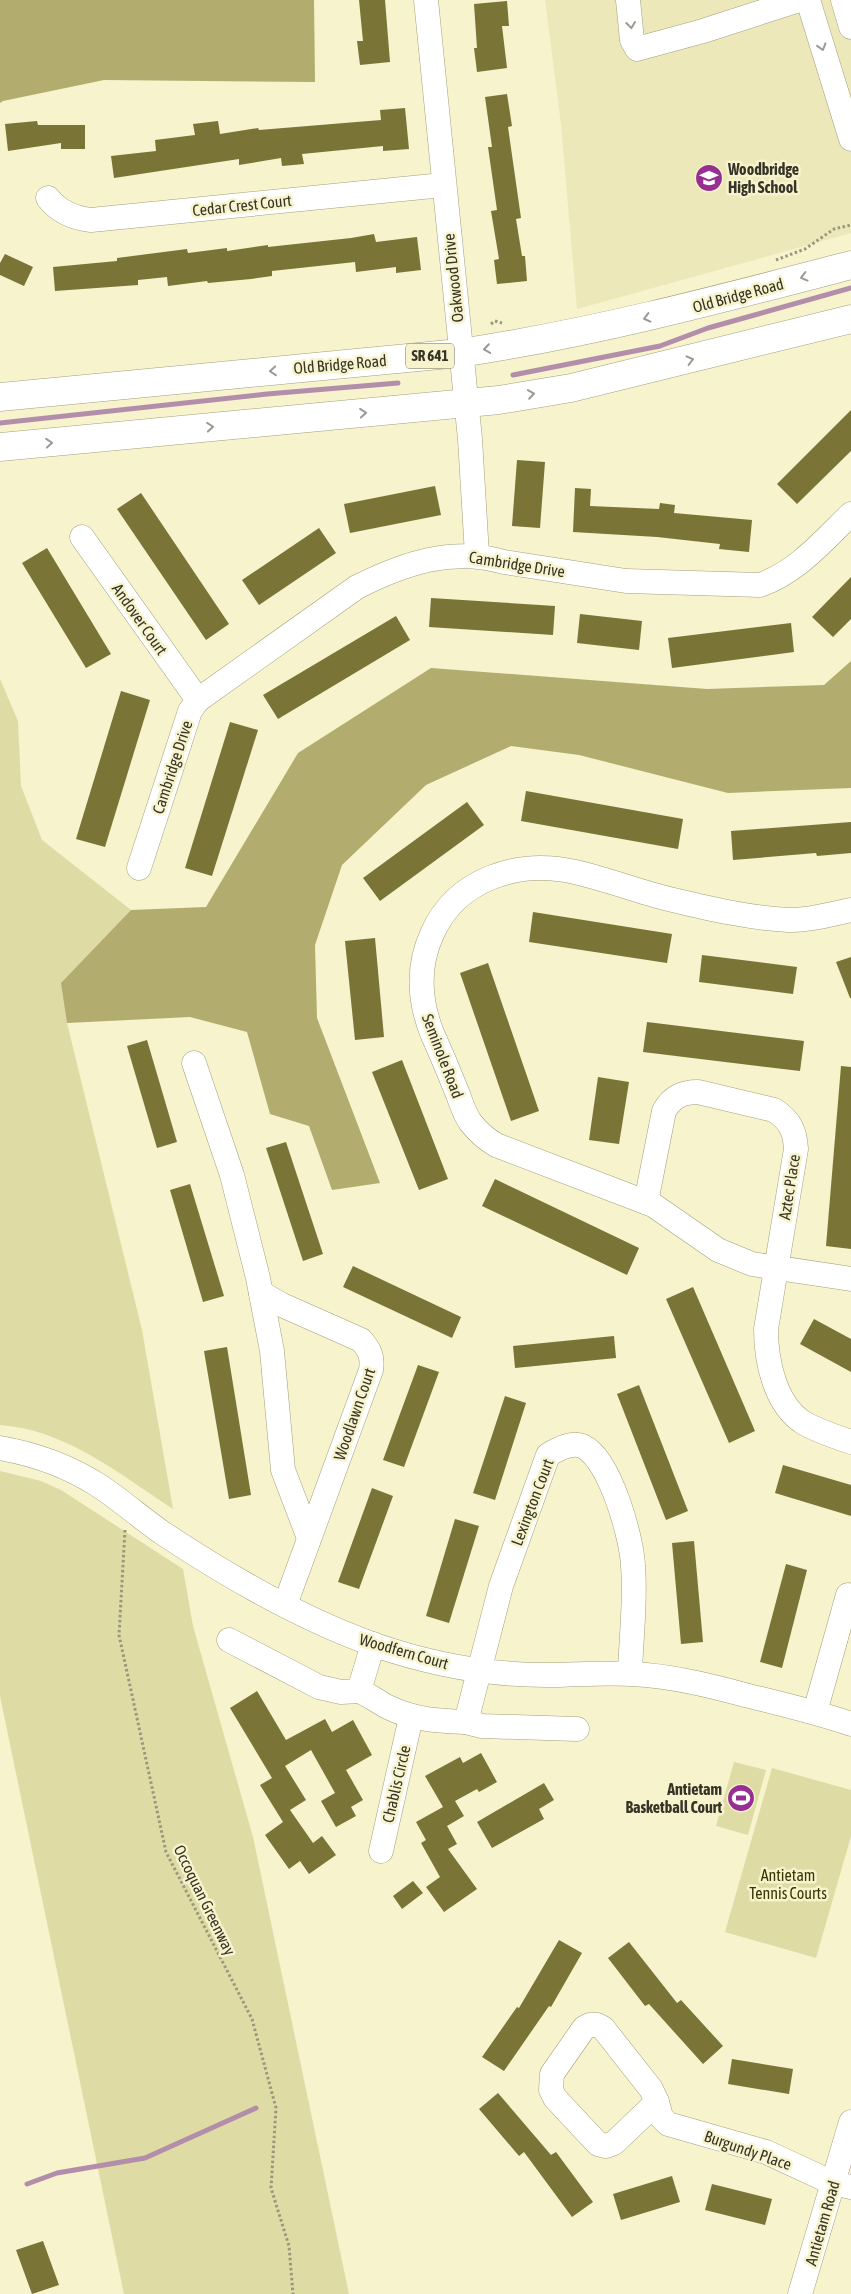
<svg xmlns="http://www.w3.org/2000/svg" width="851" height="2294" font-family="'Asap Condensed',sans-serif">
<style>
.built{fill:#ece8ba}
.green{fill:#dfdba5}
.forest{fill:#b2ad6e}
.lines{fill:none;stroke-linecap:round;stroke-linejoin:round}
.stream{stroke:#b38eaa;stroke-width:5}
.building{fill:#7a7437}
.minor-casing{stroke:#a2a07c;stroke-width:25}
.major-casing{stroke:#a2a07c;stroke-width:29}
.path{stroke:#99977c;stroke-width:3;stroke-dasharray:2.5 2.5;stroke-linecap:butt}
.minor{stroke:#fff;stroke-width:24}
.major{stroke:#fff;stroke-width:28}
.oneway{stroke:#9a9a92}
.labels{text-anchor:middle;stroke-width:5;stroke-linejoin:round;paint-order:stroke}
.shield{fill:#f6f3cd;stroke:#706d58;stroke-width:1}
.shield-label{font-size:15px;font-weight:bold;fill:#363426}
.poi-label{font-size:16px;font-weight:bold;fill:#363426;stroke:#f6f3cd;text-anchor:start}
.street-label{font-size:16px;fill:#363426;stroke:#f6f3cd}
.park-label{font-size:16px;fill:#3a3601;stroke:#f6f3cd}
</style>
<rect width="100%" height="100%" fill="#f6f3cd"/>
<!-- built -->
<polygon class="built" points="545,0 851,0 851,233 577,309 561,124"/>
<!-- green -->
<g class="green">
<path d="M0,679l18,42 3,65 21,54 89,70 -69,73 5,40 75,307 31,179c-54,-35 -106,-79 -173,-84z"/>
<polygon points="0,1471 41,1481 61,1490 183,1569 193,1626 253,1837 349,2294 124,2294 0,1696"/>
<polygon points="734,1762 766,1770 748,1835 716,1826"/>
<polygon points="772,1768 851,1790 851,1836 816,1958 725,1932"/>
</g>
<!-- forest -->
<g class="forest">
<polygon points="0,0 314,0 315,82 104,80 3,101 0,103"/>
<polygon points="851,661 851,788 728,793 579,755 511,746 426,785 342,865 315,945 317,1018 380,1183 332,1190 309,1126 270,1114 247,1032 190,1017 67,1023 61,983 131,910 206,907 298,753 431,668 707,689 824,685"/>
</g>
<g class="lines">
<!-- stream -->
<g class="stream">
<polyline points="513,375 660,346 708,328 851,288"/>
<polyline points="0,423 267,394 398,383"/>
<polyline points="27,2184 57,2173 145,2158 256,2108"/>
</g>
</g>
<!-- building -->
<g class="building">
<polygon points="359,0 385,0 390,62 360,65 357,41 363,41"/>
<polygon points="507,1 509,26 502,26 507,68 477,72 474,48 477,48 474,4"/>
<polygon points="507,94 512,126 508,127 521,218 516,219 522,256 525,256 527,281 497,284 494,260 499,259 491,211 497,210 488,147 492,147 485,97"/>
<polygon points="405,108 409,149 383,151 383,146 302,154 304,164 282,166 281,158 239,165 239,159 114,178 111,156 156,151 155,140 195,135 193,124 218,121 220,134 258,128 259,130 381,120 380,110"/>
<polygon points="37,121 38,125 85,125 85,149 61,149 61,143 8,151 5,124"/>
<polygon points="374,234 376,242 417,237 421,270 396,273 396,267 356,272 355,262 272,271 272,276 251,279 208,283 207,281 168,286 167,277 138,280 138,285 55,291 53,267 117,261 117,258 187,249 188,253 227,248 227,251 268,245 268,247 351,238"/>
<polygon points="5,254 33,267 24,286 0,275 0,263"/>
<polygon points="851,410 851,451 797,504 777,484"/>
<polygon points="517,460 545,462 540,528 512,526"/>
<polygon points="435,486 441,515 350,533 344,504"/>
<polygon points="575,488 591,489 590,506 659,509 660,503 675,505 674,513 752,520 749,552 719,549 720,544 657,537 573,532"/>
<polygon points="141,493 229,624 206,640 117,509"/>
<polygon points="319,528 336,553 259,605 242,580"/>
<polygon points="47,548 111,654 86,668 22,563"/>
<polygon points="851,577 851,619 833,637 812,617"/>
<polygon points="431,598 555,606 553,635 429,627"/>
<polygon points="580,614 642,621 639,650 577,643"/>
<polygon points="396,616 410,640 278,719 263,695"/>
<polygon points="791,623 794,652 672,668 668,638"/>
<polygon points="121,691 150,700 105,847 76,839"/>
<polygon points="230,722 258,730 212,876 185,868"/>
<polygon points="526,791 683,819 678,849 521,821"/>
<polygon points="467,802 484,825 380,901 363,878"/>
<polygon points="851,822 851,853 817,856 816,853 733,860 731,831"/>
<polygon points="533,912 672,934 667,963 529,942"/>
<polygon points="375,938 384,1037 355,1040 345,941"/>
<polygon points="702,955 797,967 793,994 699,982"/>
<polygon points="851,957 851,998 850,998 836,962"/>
<polygon points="488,963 539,1111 511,1121 460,973"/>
<polygon points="647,1022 804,1041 800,1071 643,1052"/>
<polygon points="147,1040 177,1142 157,1148 127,1046"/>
<polygon points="402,1060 448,1179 419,1190 372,1072"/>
<polygon points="841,1066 851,1067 851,1249 826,1246"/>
<polygon points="598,1077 629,1082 619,1144 589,1140"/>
<polygon points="286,1142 323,1254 303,1261 266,1148"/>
<polygon points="495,1179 639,1248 627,1275 482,1206"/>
<polygon points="190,1184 224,1296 203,1302 170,1190"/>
<polygon points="353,1266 461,1317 452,1338 343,1287"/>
<polygon points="693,1287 755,1431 729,1443 666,1299"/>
<polygon points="814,1319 851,1339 851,1372 800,1344"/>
<polygon points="614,1336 616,1358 515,1368 513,1346"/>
<polygon points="227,1347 251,1495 229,1499 204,1351"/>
<polygon points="418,1365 439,1372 404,1467 383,1460"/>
<polygon points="639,1385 688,1511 666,1520 617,1394"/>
<polygon points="505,1396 526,1403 495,1500 473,1493"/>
<polygon points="783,1465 851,1485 851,1516 775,1493"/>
<polygon points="372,1488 393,1496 359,1589 338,1582"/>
<polygon points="455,1519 479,1526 449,1623 426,1616"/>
<polygon points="694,1541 703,1642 681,1644 672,1543"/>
<polygon points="786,1564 807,1570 782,1668 760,1662"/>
<polygon points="257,1691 286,1740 325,1719 332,1732 353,1720 372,1755 346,1770 363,1800 351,1807 356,1816 336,1827 321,1801 335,1793 311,1750 285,1766 306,1800 290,1810 313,1843 322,1836 336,1855 309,1874 300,1861 289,1869 265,1835 283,1822 260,1785 272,1778 230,1708"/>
<polygon points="481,1753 497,1782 479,1792 477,1789 455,1801 464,1816 447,1826 457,1844 448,1849 477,1889 444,1912 426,1887 440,1877 421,1843 426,1840 416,1822 443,1807 425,1776 460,1757 463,1763"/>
<polygon points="544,1783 554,1800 539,1809 544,1819 492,1848 477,1822"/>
<polygon points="413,1881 423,1893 402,1909 393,1896"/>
<polygon points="559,1940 582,1953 551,2007 549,2006 504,2071 482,2057 517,2007 519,2008"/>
<polygon points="629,1942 677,2003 681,2000 723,2046 703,2064 649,2004 645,2006 608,1958"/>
<polygon points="732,2059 793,2069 789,2094 728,2084"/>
<polygon points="498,2093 551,2155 556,2152 593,2202 572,2217 524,2152 519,2156 479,2109"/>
<polygon points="672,2176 680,2202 621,2220 613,2194"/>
<polygon points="712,2184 772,2199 765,2225 705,2210"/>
<polygon points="43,2241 59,2285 32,2294 16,2250"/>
</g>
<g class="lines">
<!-- minor casing -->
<g class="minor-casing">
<g id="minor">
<polyline points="426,0 470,439 477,555"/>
<polyline points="628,0 632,40 637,49 703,31 799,0"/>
<polyline points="808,0 851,139"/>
<polyline points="843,0 851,27"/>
<path d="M48,198c11,14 25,20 43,22l352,-35"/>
<polyline points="82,537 198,700"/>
<path d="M139,868l51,-157 8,-11 159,-113c48,-24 95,-40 147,-25l122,19 134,4c37,-13 63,-44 91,-71"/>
<path d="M851,910c-20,4 -43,11 -63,10 -40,-2 -81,-12 -119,-21 -32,-8 -63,-20 -94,-27 -57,-13 -119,7 -143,62 -15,33 -13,66 0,99 9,20 17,39 25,59 4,10 7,22 14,31 7,9 15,16 25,22l157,60 65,45 34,14 99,15"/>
<polyline points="194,1063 232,1175 258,1278 272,1351 283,1470 309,1538"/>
<path d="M646,1202l18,-91c8,-14 18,-19 34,-19l76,18c16,10 21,21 22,39l-30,180c0,32 9,76 38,94 14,8 32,14 47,19"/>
<path d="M261,1293l21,12 79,35c9,10 12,17 10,30l-86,235"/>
<path d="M0,1448c35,6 68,18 98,37 23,15 44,34 66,49 65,43 137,85 211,111 55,19 112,30 171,30 29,0 58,-3 87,-1 38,2 75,11 112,21 36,9 71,17 106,29"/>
<polyline points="229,1640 319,1687 341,1692 359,1691"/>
<path d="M373,1644l-14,47c11,4 20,12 31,17 25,12 49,13 76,14l35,-136 47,-131c10,-6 25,-14 36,-8 26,13 48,91 49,119 3,35 -2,72 -3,107"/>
<polyline points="815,1712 848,1595"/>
<polyline points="466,1722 482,1726 577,1729"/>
<polyline points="381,1851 411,1717"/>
<polygon points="590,2025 597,2025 603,2028 651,2089 657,2102 614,2143 606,2146 598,2144 555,2098 551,2090 552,2074 584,2028"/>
<polyline points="657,2102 661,2117 668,2124 766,2152 833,2183 851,2187"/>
<polyline points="800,2294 851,2122"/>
</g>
</g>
<!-- major casing -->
<g class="major-casing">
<g id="major">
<path d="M0,397l460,-44c133,-20 261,-54 391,-88"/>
<polyline points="0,447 499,400 571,388 851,319"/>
</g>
</g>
<!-- path -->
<g class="path">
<polyline points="776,260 805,249 834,229 851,225"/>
<polyline points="491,324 495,321 502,323"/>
<polyline points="125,1530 119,1635 166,1852 252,2019 276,2108 271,2188 289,2246 293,2294"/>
</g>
<!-- minor -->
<use href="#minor" class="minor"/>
<!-- major -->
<use href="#major" class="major"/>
</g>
<!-- one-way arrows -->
<defs><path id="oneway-chevron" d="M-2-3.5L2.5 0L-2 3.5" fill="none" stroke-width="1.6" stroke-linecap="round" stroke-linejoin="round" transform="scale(1.25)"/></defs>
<g class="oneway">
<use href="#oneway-chevron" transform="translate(631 25) rotate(83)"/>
<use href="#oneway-chevron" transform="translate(822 47) rotate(73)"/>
<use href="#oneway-chevron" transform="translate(804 277) rotate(165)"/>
<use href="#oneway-chevron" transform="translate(647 318) rotate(166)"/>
<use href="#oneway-chevron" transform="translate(487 349) rotate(171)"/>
<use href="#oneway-chevron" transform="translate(690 360) rotate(-14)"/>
<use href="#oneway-chevron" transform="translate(273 371) rotate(175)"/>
<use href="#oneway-chevron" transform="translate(531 394) rotate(-9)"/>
<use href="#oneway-chevron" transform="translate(363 413) rotate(-5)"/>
<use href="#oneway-chevron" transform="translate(210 427) rotate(-5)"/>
<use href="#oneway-chevron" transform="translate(49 443) rotate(-5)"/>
</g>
<!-- icons -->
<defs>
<g id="school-disc" transform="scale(1.4375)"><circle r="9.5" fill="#972e91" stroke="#f6f3cd"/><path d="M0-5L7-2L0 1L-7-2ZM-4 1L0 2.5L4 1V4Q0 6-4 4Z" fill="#fff"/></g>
<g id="stadium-disc" transform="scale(1.4375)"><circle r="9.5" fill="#972e91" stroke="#f6f3cd"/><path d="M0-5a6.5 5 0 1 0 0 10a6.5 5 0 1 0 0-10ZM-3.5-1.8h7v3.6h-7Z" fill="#fff"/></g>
</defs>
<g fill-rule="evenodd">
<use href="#school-disc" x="709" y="178"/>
<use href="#stadium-disc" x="741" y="1798"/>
</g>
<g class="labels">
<!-- shield labels -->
<rect class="shield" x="406" y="343.5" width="48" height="25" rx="4"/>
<g class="shield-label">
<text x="430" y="361">SR 641</text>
</g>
<!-- poi labels -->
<g class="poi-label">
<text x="728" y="175">Woodbridge<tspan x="728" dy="18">High School</tspan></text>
<text x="722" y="1795" text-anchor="end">Antietam<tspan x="722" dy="18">Basketball Court</tspan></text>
</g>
<!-- street labels -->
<g class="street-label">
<text transform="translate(242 205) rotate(-6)" y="6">Cedar Crest Court</text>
<text transform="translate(453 278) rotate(-96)" y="6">Oakwood Drive</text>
<text transform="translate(738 295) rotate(-15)" y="6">Old Bridge Road</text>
<text transform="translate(340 364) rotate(-5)" y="6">Old Bridge Road</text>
<text transform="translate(517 564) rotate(9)" y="6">Cambridge Drive</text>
<text transform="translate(140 619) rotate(55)" y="6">Andover Court</text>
<text transform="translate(172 767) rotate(-72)" y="6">Cambridge Drive</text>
<text transform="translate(443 1056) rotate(69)" y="6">Seminole Road</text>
<text transform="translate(789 1187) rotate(-81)" y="6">Aztec Place</text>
<text transform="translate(354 1414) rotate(-71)" y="6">Woodlawn Court</text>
<text transform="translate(532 1502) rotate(-69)" y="6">Lexington Court</text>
<text transform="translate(404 1651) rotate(16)" y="6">Woodfern Court</text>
<text transform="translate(396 1784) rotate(-77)" y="6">Chablis Circle</text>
<text transform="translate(205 1900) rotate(64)" y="6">Occoquan Greenway</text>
<text transform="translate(748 2150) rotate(19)" y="6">Burgundy Place</text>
<text transform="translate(822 2223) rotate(-74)" y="6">Antietam Road</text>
</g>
<!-- park labels -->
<g class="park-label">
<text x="788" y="1881">Antietam<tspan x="788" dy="18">Tennis Courts</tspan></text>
</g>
</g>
</svg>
